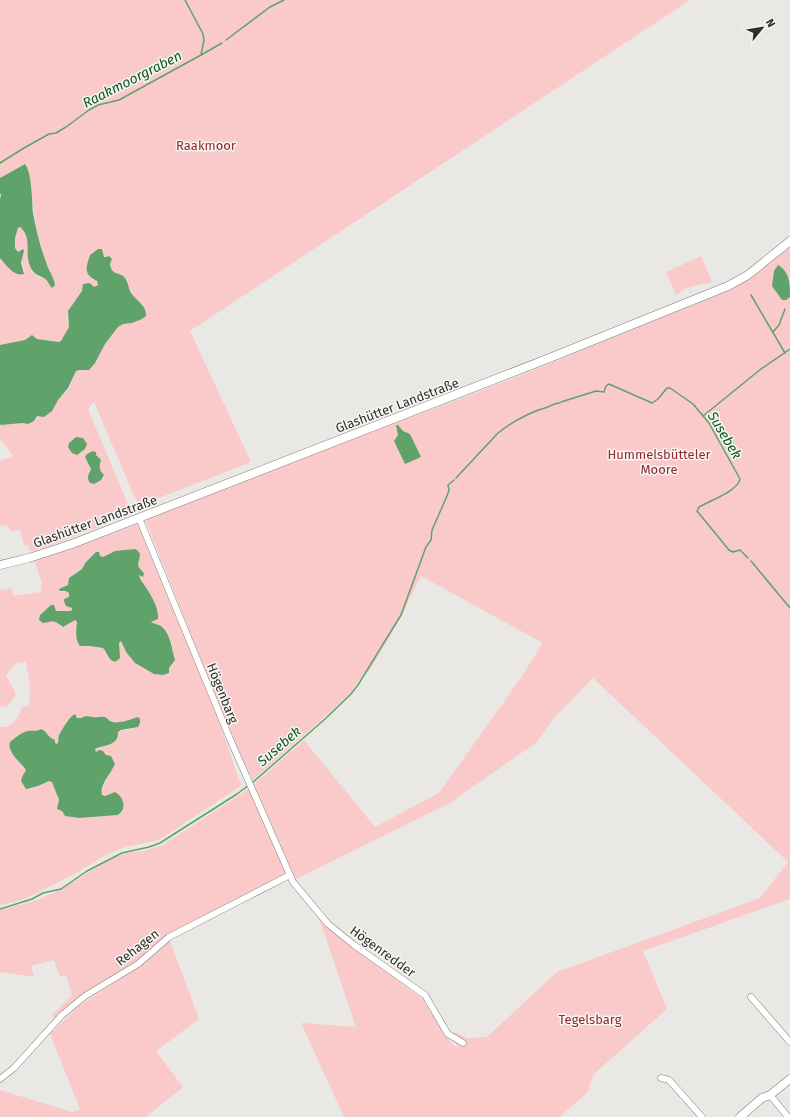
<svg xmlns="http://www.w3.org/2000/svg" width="790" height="1117" font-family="'Fira Sans',sans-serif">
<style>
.green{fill:#f9cac9;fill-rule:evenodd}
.water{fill:#5fa36a}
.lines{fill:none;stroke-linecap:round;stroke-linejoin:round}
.stream{stroke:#5fa36a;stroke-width:1.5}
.street-casing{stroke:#807e7c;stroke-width:7}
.secondary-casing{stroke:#807e7c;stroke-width:9}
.street{stroke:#fff;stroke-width:6}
.secondary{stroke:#fff;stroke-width:8}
.labels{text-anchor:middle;stroke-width:3;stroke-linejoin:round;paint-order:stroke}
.park-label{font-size:13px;fill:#912933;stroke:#f7f6f2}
.street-label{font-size:13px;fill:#2e2e2c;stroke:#f7f6f2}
.water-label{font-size:14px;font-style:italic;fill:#0c5924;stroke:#f7f6f2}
</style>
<rect width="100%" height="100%" fill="#eae8e5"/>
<!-- green -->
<g class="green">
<path d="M0,0h690l-500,331 61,131 -105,41 -6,7 -46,-108 -6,7 44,105 -77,30 -25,8 -2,-7h-4l-4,-16 -9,3 -3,-7 -8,1v-65l13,-5 -13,-18v-14l1,1 22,-2 5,1 6,-3 3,-5 7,1 8,-6 6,-11 11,-12 7,-17 2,-1h7l33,-43 5,-3 9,-1 11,-18c-5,-3 -13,-10 -14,-16 0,-4 -1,-9 -4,-12 -5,-3 -10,-2 -14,-7 -1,-4 -1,-6 0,-9l-8,-6 -1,-6c-10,2 -12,7 -14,17l10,19 -4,2 -4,-4 -6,1 -2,7 -14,20 -1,5 2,11 -8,14 -2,1 -22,-3 -5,-4 -7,5 -25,5v-87l13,14h12c-5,-11 -2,-12 -2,-23l-5,3 -3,-4v-10l4,-11c18,8 1,36 17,48 5,4 12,4 18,5l-8,-16 -9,-32 -10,-66 -3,-2 -24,14z"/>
<polygon points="790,244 790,899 643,951 667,1009 594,1074 587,1093 559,1117 344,1117 301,1023 356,1027 319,918 323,923 422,999 449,1040 454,1046 458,1047 450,1035 455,1032 467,1038 487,1037 557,972 760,898 788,862 593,678 553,719 537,742 450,803 296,879 254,784 304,740 375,827 439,793 518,682 543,643 421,576 402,615 368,673 366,670 349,695 253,780 232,738 145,519 532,371 705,299 747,280"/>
<polygon points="701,256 712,282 686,288 676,295 666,272"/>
<path d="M138,524l79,191 22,65 3,5 -83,55 -37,8 -16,7 -28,17 -43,22 -13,6 -22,5v-178c12,2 19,-10 22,-20l7,-1 1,-21 -4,-23 -10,1 -10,12 10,19 -8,12 -8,1v-117l12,-2 1,8 28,-4 1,-9 -8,-23 50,-16zM135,549l5,5c-1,9 -4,12 3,17v4h-4v3l12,19 1,23 -1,2c10,6 19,8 21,23 0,5 0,9 3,13l-6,11v4l-6,2 -9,-1 -19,-11 -11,-14 -3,-8 -2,2v16l-7,2 -4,-3 -5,-10 -13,-2 -13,-5 -1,-13 1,-6 -1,-2h-2l-9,6 -3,1 -5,-6 -10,1 -7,-7 11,-10h3l1,6h15l2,-1v-2l-4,-2 -4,-5v-2l5,-2v-5l-3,-1 -5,1 3,-5 4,-2 4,-10 10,-6 4,-7 10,-10h2l2,4 3,1 12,-6zM86,716l6,2 6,-2 9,2 4,4 7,1 12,-4 10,2 -2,6 -20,5 -1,7 -10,7 -12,3 1,3c7,1 16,5 19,12 -4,10 -11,18 -14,29l1,2 3,1 10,-4c8,5 11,16 5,23l-41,3 -14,-2c-7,-11 -7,-22 -13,-34l-3,-1 -11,5 -14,1 -3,-6c1,-4 5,-8 5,-11l-16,-20v-8c13,-10 18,-10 33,-12l6,7 6,4 2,3c2,-4 1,-6 2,-9 3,-5 6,-10 8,-15l9,-3 1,1h4z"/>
<polygon points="250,788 287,875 169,935 155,945 137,962 55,1020 52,1015 72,995 66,975 60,977 54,960 31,966 34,977 0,972 0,910 38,900 65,887 92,870 116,857 127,853 144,851 163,845"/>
<polygon points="170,941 199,1019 156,1051 183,1087 146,1117 0,1117 0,1090 72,1112 80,1109 50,1034 79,1006 142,964"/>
</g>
<!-- water -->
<g class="water">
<path d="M25,164c7,9 7,38 8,49 3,17 7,33 13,49 2,8 8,15 9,23l-3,3c-3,-3 -4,-8 -8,-10 -6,-3 -11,-4 -14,-12 -6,-13 3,-28 -10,-39l-2,1 -3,10v10l3,4 5,-3 1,2 -3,12 3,11c-10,3 -18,-9 -24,-16v-59l1,-4 -1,-2v-15z"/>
<path d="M98,249h4l2,8h2l3,-1 3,3 -2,5c2,13 10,7 15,14 4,5 3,10 6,15 5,7 16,13 15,23l-4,3 -10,4 -9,1 -5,3 -13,17 -10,19 -6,7h-10l-3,1 -8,17 -10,12 -6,11 -8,6 -7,-1 -3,5 -6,3 -5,-1 -22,2 -1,-1v-79l25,-5 7,-5 5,4 22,3 2,-1 8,-14 -1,-16 14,-20 1,-7 7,-1 4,4 4,-2 -1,-4c-14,-7 -11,-13 -7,-26z"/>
<path d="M778,265c12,7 12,20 12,32l-4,3h-4l-10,-14 2,-15z"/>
<polygon points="396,425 398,425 403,431 410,434 421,457 405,464 394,441 398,435"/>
<polygon points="76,437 83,438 87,444 85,449 77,455 72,453 68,447 69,443"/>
<path d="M93,451l3,1v3l5,5c-2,6 -2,10 3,15l-3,5 -7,4 -4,-1c-4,-6 -1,-9 1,-14l-6,-12 2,-3z"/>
<path d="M135,549l3,2 2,3c-1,11 -5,10 4,19l-1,4 -4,-2c1,5 4,8 6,11 6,9 14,22 13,33l-7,3c3,2 8,2 11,5 10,9 9,22 13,33l-6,8v5l-6,2 -9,-1 -19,-11 -9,-11 -5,-11 -2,2 1,15c-9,10 -12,-4 -17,-10l-13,-2h-10c-5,-6 -4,-16 -3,-24l-2,-2 -12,7c-9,-7 -8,-6 -20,-4l-4,-3 1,-5 11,-10h3l2,6h14l2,-1v-2l-6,-2 -2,-5v-2l5,-2v-4l-3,-2h-6l-1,-2 9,-4 1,-7 13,-9 4,-7 10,-10h3l1,4 3,1 12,-6z"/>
<path d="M75,714l2,4h4l5,-2c2,0 4,1 6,1 4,1 8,-1 13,0 3,1 4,5 8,5 5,2 19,-3 25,-5l2,2v4l-2,4 -17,3 -3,2c1,14 -15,13 -23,17l1,3 3,-2 4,1 3,4 5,1 4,8c-4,10 -16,21 -13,31l3,1 10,-4c9,5 12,17 3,23l-39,3 -14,-2 -3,-5 -5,-2 2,-9 -7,-18 -3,-1 -11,5 -12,3 -5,-8 1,-4 4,-7c-6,-9 -19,-17 -16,-28 5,-4 11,-9 17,-11 6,-1 8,1 14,-2 6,2 7,9 14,11v3l2,1c3,-4 0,-5 2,-9 5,-8 8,-16 16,-21z"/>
</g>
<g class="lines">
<!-- stream -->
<g class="stream">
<polyline points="226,40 270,7 284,0"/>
<polyline points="201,55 222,43"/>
<polyline points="0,163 24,148 49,134 56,133 66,127 89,110 98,105 119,100 201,55 204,40 203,34 185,0"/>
<polyline points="751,295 785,353"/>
<polyline points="773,332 779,325 785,309"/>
<path d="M561,402l35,-11 8,1 2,-6 3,-2 43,19 6,-4 9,-11h3l23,16 16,19 31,56c-2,12 -31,22 -41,28l-2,4 32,39 4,2 7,-2 8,8"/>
<polyline points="703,416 761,369 790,349"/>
<path d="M456,478l42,-45c14,-11 32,-21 50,-26 4,-2 7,-4 12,-4"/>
<polyline points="751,561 790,608"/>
<polyline points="252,783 325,719 350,695 358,685 401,615 426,547 431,540 432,530 447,496 449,490 448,485 454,480"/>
<polyline points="0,909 32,899 43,893 61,889 87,871 122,853 149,847 160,843 237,794 249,785"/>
</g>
<!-- street casing -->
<g class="street-casing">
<g id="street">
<polyline points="139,518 230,739 293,882 328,924 354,945 425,995 446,1031 448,1034 463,1043"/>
<polyline points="751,997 790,1042"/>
<polyline points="661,1078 669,1080 702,1117"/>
<polyline points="0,1079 14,1068 62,1015 85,996 138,964 169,937 290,875"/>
<polyline points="770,1095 788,1117"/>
</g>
</g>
<!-- secondary casing -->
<g class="secondary-casing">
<g id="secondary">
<polyline points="0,565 29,558 72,544 547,359 728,286 748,275 790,241"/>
<polyline points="740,1117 762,1098 770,1095 790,1079"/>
</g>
</g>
<!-- street -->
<use href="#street" class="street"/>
<!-- secondary -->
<use href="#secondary" class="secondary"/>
</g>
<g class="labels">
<!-- park labels -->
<g class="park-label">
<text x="206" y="150">Raakmoor</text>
<text x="659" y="459">Hummelsbütteler<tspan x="659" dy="15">Moore</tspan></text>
<text x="590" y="1024">Tegelsbarg</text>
</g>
<!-- street labels -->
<g class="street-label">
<text transform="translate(397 405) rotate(-21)" y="5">Glashütter Landstraße</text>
<text transform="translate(95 521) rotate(-20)" y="5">Glashütter Landstraße</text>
<text transform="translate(223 693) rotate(68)" y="5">Högenbarg</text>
<text transform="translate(137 947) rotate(-38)" y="5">Rehagen</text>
<text transform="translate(383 951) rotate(36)" y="5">Högenredder</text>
</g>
<!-- water labels -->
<g class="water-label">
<text transform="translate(132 79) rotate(-27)" y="5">Raakmoorgraben</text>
<text transform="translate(725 435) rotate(59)" y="5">Susebek</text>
<text transform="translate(279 746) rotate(-41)" y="5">Susebek</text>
</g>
</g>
<!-- north arrow -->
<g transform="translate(762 28) rotate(60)" stroke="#f7f6f2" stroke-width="3" paint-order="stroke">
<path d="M0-3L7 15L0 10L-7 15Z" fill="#2e2e2c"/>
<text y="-6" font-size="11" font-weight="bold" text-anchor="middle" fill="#2e2e2c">N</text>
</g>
</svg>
